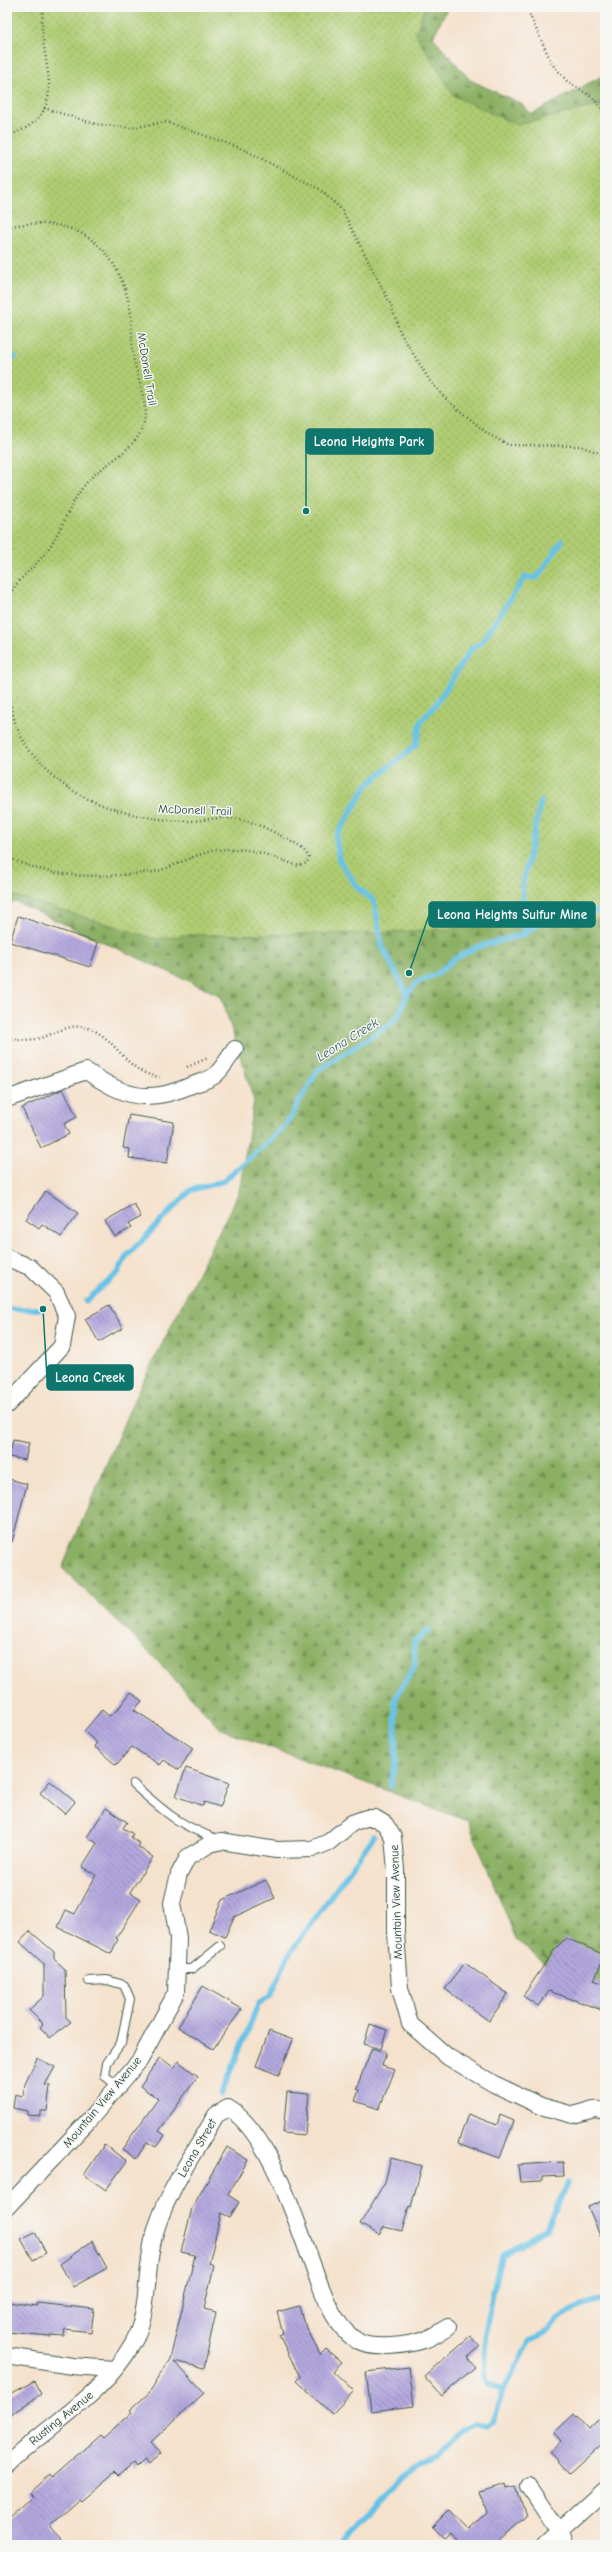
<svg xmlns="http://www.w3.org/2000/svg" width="612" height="2552" font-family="'Comic Neue',sans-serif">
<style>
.forest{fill:url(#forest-firs);stroke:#55764c}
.park{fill:url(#park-dots);stroke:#678453}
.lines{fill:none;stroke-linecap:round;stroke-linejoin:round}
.stream{stroke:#68c2e6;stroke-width:5.5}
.building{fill:url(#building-back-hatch)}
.lane-casing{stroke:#3f564b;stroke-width:10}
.street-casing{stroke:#3f564b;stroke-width:18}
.path{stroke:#3f564b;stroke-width:2.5;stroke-dasharray:1 3;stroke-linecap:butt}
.lane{stroke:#fff;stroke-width:8}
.street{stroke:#fff;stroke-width:16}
.labels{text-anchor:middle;stroke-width:3;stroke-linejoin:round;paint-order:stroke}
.street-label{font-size:12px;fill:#1f3d34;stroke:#f6f6f2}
.water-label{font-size:13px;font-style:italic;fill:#315e60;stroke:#f6f6f2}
.leader{fill:none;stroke:#0f766e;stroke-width:1.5}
.callout-dot{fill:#0f766e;stroke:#f6f6f2;stroke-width:1.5}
.callout{fill:#0f766e;stroke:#0f766e;stroke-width:1.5}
.callout-label{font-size:13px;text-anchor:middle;font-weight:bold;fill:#fff}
</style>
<defs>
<pattern id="forest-firs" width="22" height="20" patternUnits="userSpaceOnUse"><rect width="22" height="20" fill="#8bb064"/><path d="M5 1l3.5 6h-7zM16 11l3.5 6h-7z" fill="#719053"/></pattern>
<pattern id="park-dots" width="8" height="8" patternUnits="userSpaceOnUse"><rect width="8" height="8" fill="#afcc72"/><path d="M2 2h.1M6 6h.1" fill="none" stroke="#8ea75e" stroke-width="1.8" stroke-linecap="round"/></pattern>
<pattern id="building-back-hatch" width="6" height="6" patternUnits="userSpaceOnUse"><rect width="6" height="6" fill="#b3a7de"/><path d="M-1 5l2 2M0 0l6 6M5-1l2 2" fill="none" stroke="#9189b5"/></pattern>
</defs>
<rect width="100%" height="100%" fill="#f6f6f2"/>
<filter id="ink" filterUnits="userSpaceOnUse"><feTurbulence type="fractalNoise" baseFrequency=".025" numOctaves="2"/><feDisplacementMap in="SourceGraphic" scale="8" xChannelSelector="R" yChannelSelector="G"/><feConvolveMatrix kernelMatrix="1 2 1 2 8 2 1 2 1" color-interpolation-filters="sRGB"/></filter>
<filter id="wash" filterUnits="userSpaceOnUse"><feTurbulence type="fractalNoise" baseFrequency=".012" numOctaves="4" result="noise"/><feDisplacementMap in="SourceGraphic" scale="16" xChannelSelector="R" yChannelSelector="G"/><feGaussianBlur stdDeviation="0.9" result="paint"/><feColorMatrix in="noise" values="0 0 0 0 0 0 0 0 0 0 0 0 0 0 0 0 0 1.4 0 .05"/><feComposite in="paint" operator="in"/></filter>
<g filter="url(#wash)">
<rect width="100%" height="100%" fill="#f5e2cd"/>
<!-- forest -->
<polygon class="forest" points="7,7 448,7 433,37 470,80 520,103 532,114 602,76 605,78 605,2017 516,1939 468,1821 221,1729 149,1652 62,1568 135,1397 239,1192 254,1100 221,996 16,902 7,904"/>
<!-- park -->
<polygon class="park" points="7,7 425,7 415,33 454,96 517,125 597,106 605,114 605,919 376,933 187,935 156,939 15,896 7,898"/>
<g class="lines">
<!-- stream -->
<g class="stream">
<polyline points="7,359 15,357"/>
<polyline points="525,934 522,887 541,801"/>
<polyline points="407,994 382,946 374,901 358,888 339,860 336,837 367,785 416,745 421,721 437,703 471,649 481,643 525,577 537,578 562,541"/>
<polyline points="86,1301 118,1273 126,1257 191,1190 224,1181 286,1125 317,1071 389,1025 398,1017 407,994 418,982 437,974 454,959 477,947 525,934 555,912 578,917 605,909"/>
<polyline points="7,1309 43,1309"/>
<polyline points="391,1787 396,1757 395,1699 415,1665 414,1642 429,1630"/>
<polyline points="221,2095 259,2003 271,1995 288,1956 374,1836"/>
<polyline points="504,2389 530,2340 549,2331 559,2318 579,2306 605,2299"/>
<polyline points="342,2545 378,2499 417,2464 438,2456 462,2430 476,2424 486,2427 492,2422 504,2389 487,2384 485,2378 487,2319 501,2256 547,2228 568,2183"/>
</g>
</g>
<g id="blocks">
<!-- building -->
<g class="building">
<polygon points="18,916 98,943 90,967 10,942"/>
<polygon points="63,1089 77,1117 64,1124 69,1134 41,1148 22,1108"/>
<polygon points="129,1115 174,1122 167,1163 129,1158 130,1149 123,1148"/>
<polygon points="46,1191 78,1213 61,1237 42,1224 39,1228 26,1219"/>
<polygon points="134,1204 141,1217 128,1224 131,1228 115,1237 105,1221"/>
<polygon points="109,1305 123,1328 99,1342 85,1319"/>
<polygon points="13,1440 29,1443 25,1460 9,1457"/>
<polygon points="9,1479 27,1484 12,1542 7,1542 7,1487"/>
<polygon points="131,1692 142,1701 134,1710 193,1748 179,1770 164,1760 160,1765 132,1747 116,1765 94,1746 97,1743 84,1731 102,1710 109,1716 118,1709"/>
<polygon points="186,1768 229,1783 220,1807 204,1802 203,1806 176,1796"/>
<polygon points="50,1781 75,1802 65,1814 40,1793"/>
<polygon points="106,1808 127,1822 123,1828 133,1834 131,1837 140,1844 138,1847 153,1857 130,1892 141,1899 116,1938 118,1939 111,1954 58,1927 66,1910 75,1914 96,1875 82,1867 97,1843 87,1837"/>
<polygon points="266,1880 275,1898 234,1917 225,1937 209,1930 222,1900"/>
<polygon points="30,1931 54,1952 54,1959 65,1969 66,2017 71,2022 50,2038 40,2027 43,2024 29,2010 44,1996 44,1964 20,1942"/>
<polygon points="566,1938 605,1955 594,1980 605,1984 605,2002 602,2010 549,1991 538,2006 523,1996 555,1949"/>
<polygon points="465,1963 508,1994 489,2021 445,1989"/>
<polygon points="203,1986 242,2009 213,2049 178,2027"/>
<polygon points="370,2024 387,2030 381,2049 364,2044"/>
<polygon points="269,2031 293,2040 279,2075 256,2066"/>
<polygon points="372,2048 386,2053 382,2066 395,2070 379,2109 355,2101 359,2090 356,2089"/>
<polygon points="160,2057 174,2068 178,2061 198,2076 159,2131 165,2135 156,2147 147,2142 136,2159 122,2149 158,2099 140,2086"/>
<polygon points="37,2058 55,2067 45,2085 50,2086 47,2111 41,2111 41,2116 27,2115 27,2111 13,2108 15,2094 23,2096 25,2084"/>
<polygon points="287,2092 309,2094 305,2135 283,2133"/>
<polygon points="468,2114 497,2125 500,2115 514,2121 500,2158 458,2143"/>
<polygon points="104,2145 127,2161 106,2190 84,2175"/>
<polygon points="227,2147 248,2160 228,2195 239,2202 230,2217 221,2213 209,2264 214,2266 204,2309 216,2312 204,2368 174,2361 204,2393 151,2442 161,2453 148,2465 144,2460 136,2468 133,2464 119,2476 115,2472 81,2501 79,2499 50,2525 62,2538 55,2545 7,2545 7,2520 32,2497 29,2493 49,2475 51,2478 100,2435 103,2438 132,2412 130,2410 149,2393 170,2359 195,2255 181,2252 192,2208"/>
<polygon points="391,2158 422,2166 411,2207 409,2206 402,2231 384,2227 379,2235 360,2224 385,2182"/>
<polygon points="563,2162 564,2176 542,2177 542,2181 520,2182 518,2165"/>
<polygon points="605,2200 605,2246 588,2207"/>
<polygon points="35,2232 46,2253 33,2260 21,2239"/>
<polygon points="92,2241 107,2268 73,2287 60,2264"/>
<polygon points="7,2302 37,2306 37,2303 94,2309 91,2332 65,2329 64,2336 50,2335 50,2336 7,2332"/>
<polygon points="299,2306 303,2320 320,2355 326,2349 341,2362 333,2371 354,2391 332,2414 296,2381 300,2377 279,2335 283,2333 277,2312"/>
<polygon points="470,2336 480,2347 467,2358 475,2367 442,2396 424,2376"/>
<polygon points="409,2367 414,2406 371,2411 366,2372"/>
<polygon points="34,2381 41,2394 7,2417 7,2396"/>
<polygon points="574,2414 588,2429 605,2414 605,2441 569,2474 549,2452 561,2441 554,2433"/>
<polygon points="506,2484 507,2488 516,2486 526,2516 495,2545 452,2545 456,2541 449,2533 443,2538 432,2527 449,2510 468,2530 487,2512 481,2492"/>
</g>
</g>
</g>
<g filter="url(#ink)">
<use href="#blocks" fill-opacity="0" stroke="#3f564b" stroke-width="1"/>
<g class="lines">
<!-- lane casing -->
<g class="lane-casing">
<g id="lane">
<path d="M133,1784c32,28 45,41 86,56"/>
<polyline points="177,1962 184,1969 192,1969 220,1946"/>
<polyline points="89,1981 107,1980 124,1985 130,1999 121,2043 107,2063 105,2076 118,2086"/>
</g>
</g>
<!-- street casing -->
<g class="street-casing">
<g id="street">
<path d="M7,1099l79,-28c40,26 60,34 106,14 6,-2 16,-5 22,-9 8,-6 15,-19 21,-27"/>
<polyline points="7,1258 30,1267 56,1292 67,1316 62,1346 7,1405"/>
<polyline points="7,2207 90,2119 140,2060 176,1993 178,1938 172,1903 179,1874 188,1857 210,1844 221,1841 276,1850 312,1849 329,1842 352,1823 366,1818 375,1818 385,1824 393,1837 396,1870 396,1933 400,1988 410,2024 448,2057 494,2084 541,2106 573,2115 594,2109 605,2111"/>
<polyline points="7,2356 72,2366 114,2369"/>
<path d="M7,2465c42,-41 96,-69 126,-122 17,-31 12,-73 21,-107 12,-44 40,-82 62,-121l12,-7c43,25 71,122 89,169 9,23 19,52 42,65 15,8 50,3 65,-2 9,-3 17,-9 24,-13"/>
<polyline points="529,2486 559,2531 564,2545"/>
<polyline points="544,2545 605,2490"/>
</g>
</g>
<!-- path -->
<g class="path">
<polyline points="528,7 528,11 552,64 567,81 593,98 605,113"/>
<polyline points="44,108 95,124 131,128 166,122 243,149 319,189 342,210 391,305 400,332 430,381 446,399 488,434 509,445 580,446 605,455"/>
<path d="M7,136c74,-24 25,-81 37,-129"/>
<path d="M7,227c66,-14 110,15 123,82 3,14 1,30 3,45 3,23 17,49 10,72 -8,25 -39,37 -55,55 -20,23 -26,52 -45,75 -15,19 -25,20 -36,44"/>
<path d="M7,691c4,13 6,29 12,41 30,64 104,88 171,89 13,0 26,-4 39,-3 19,1 38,10 54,19 10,6 20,10 26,20l-2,6 -8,3c-25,-8 -43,-18 -70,-17 -25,0 -47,14 -70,22 -8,2 -18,2 -27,3 -42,4 -88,3 -125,-18"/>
<path d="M7,1037c9,3 28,4 37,0 16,-6 31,-16 49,-7 27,13 33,43 67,47"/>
<polyline points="187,1067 208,1058"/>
</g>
<!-- lane -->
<use href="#lane" class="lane"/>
<!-- street -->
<use href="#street" class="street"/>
</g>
</g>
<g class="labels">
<!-- street labels -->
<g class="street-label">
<text transform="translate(147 369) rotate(81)" y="4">McDonell Trail</text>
<text transform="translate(195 810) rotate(2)" y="4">McDonell Trail</text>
<text transform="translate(396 1902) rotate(-92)" y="4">Mountain View Avenue</text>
<text transform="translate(102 2102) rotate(-50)" y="4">Mountain View Avenue</text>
<text transform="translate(197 2148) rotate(-60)" y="4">Leona Street</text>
<text transform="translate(61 2418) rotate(-39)" y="4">Rusting Avenue</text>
</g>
<!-- water labels -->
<g class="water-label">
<text transform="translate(347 1039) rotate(-32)" y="5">Leona Creek</text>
</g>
</g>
<!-- callouts -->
<path class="leader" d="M306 511L306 441M409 973L429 915M43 1309L47 1378"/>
<g class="callout-dot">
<circle cx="306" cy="511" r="4"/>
<circle cx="409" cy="973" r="4"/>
<circle cx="43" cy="1309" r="4"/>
</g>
<g class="callout">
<rect x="306" y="429" width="127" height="25" rx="4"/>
<rect x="429" y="902" width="166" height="25" rx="4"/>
<rect x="47" y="1365" width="86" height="25" rx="4"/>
</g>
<g class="callout-label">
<text x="369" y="446">Leona Heights Park</text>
<text x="512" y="919">Leona Heights Sulfur Mine</text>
<text x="90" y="1382">Leona Creek</text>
</g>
<!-- margin -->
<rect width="612" height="2552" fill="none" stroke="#f6f6f2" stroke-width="24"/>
</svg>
